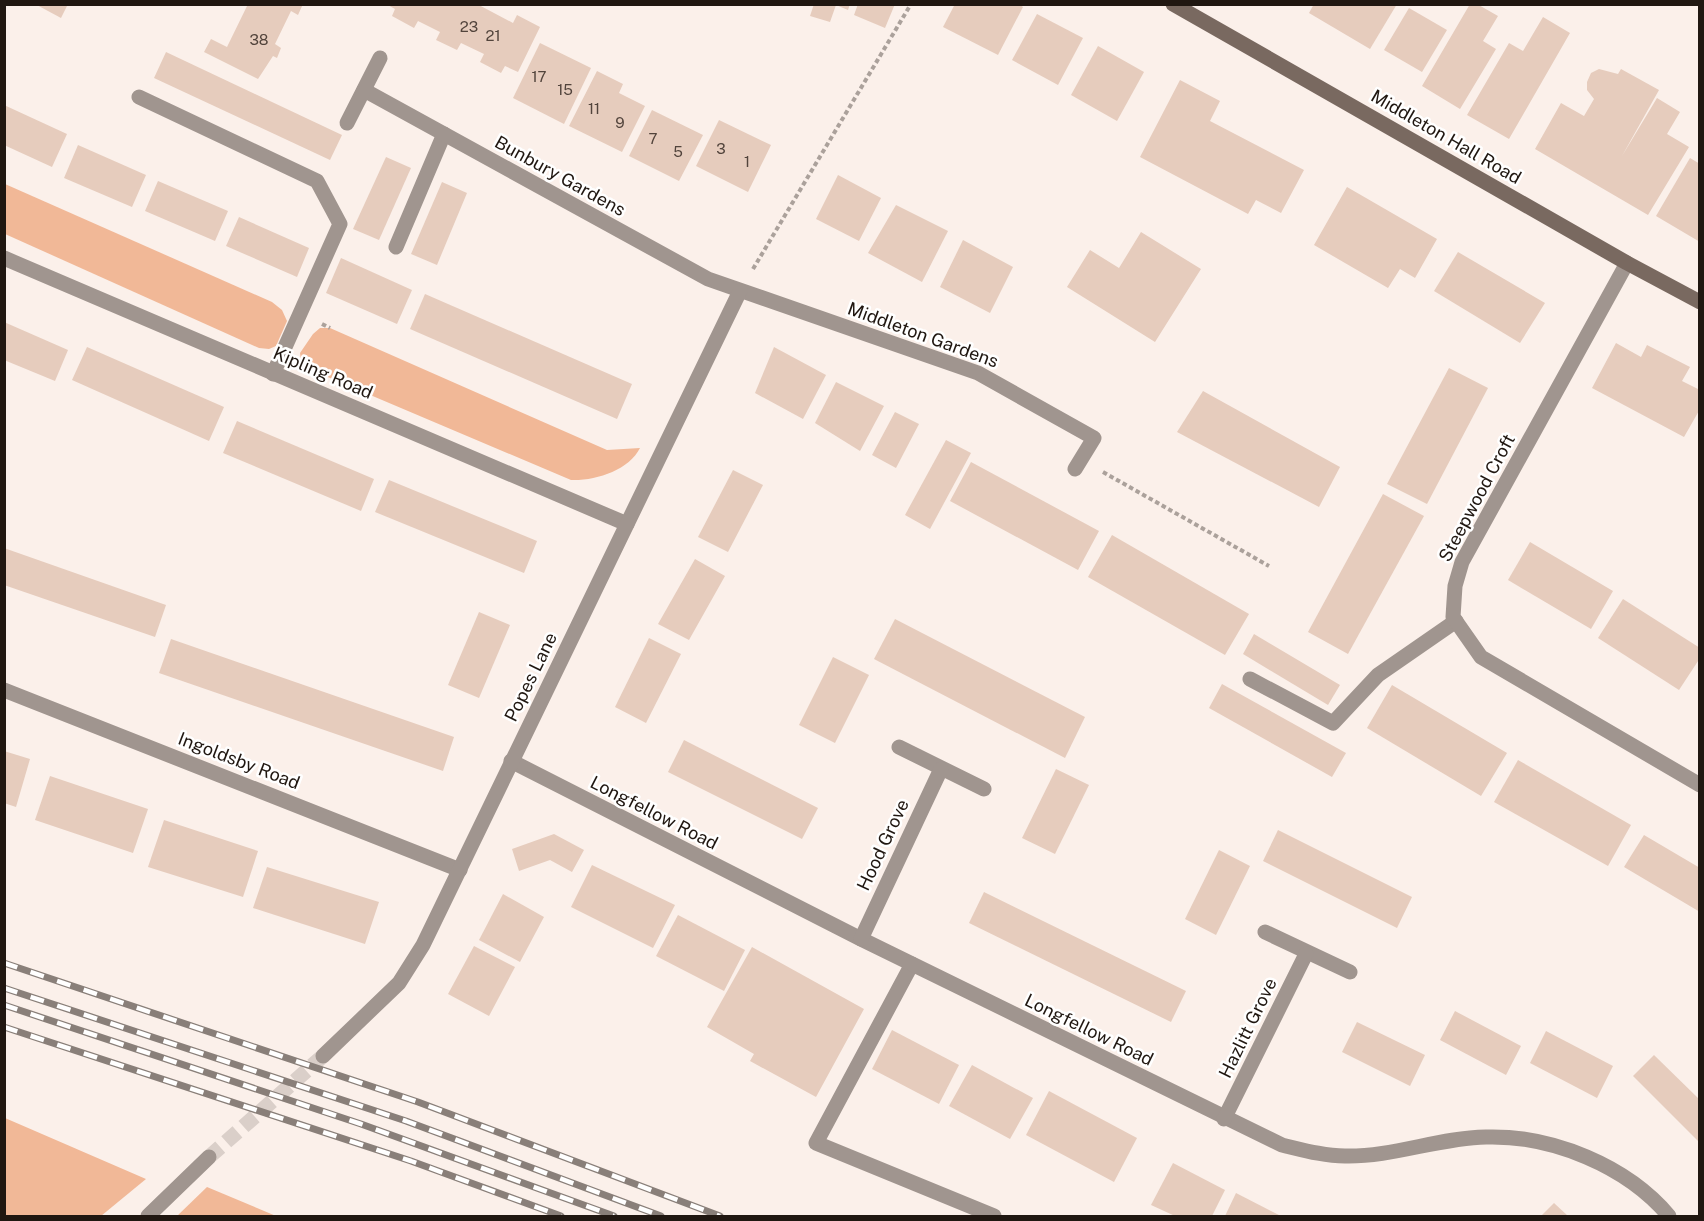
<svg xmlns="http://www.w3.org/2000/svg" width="1704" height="1221" font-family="'Public Sans',sans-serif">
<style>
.green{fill:#f1b897}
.building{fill:#e6ccbd}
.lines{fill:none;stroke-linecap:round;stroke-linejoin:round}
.minor-tunnel{stroke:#dacfc9;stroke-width:15;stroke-dasharray:15 8;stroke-linecap:butt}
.path{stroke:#aba19b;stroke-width:4;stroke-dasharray:4.5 3;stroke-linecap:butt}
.service{stroke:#a0958f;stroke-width:15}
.minor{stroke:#a0958f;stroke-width:15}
.secondary{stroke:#796960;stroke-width:15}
.rail-casing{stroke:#897f79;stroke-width:7}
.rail{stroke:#fff;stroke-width:4.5;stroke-dasharray:14;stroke-linecap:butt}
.labels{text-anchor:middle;stroke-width:5;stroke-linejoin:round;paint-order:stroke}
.number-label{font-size:15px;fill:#52443c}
.street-label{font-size:18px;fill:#201711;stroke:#fff}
</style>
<rect width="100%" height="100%" fill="#fbf0ea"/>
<!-- green -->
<g class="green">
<polygon points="5,184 272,302 282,310 287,321 276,346 269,349 259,348 5,234"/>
<path d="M320,328h10l277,122 33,-2c-11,22 -44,33 -69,32l-255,-108 -15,-12 -1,-7 13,-19z"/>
<polygon points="5,1118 146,1179 101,1216 5,1216"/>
<polygon points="207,1187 276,1216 177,1216"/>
</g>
<!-- building -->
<g class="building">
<polygon points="35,4 68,4 61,18"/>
<polygon points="248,4 303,4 298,15 291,11 275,44 281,48 277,58 273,56 258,79 204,52 211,39 227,47"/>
<polygon points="386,4 477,4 513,23 517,15 540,27 518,72 505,66 501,73 480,62 484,54 461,43 457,50 436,40 440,32 418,21 414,28 392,16 395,9"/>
<polygon points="814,4 850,4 848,10 836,5 830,22 810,16"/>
<polygon points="858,4 895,4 885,28 854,15"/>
<polygon points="955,4 1019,4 1023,7 998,55 943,27"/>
<polygon points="1314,4 1397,4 1370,49 1309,13"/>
<polygon points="1470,4 1477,4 1498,16 1483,41 1496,49 1460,109 1422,86"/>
<polygon points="1409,8 1447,30 1422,72 1384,50"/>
<polygon points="1037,14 1083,38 1058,85 1012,60"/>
<polygon points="1543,17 1570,33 1509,139 1467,115 1509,43 1523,51"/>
<polygon points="540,43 591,68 564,124 513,98"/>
<polygon points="1098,46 1144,72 1117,121 1071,95"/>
<polygon points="166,52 342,135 330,160 154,78"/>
<polygon points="1599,69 1618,74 1621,69 1659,90 1622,156 1657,98 1680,112 1667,134 1689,147 1648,215 1535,149 1561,103 1584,116 1594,99 1587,90 1587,82 1591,73"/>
<polygon points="597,71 623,84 619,93 645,106 622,152 569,126"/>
<polygon points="1180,80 1220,101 1210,121 1304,170 1281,213 1256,200 1248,214 1140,157"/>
<polygon points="4,105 67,134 52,167 4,145"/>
<polygon points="652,110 703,135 679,181 629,156"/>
<polygon points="719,120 771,145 748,192 696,166"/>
<polygon points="78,145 146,175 132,207 64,178"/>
<polygon points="386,157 411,168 379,240 353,229"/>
<polygon points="1690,158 1700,164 1700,242 1656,216"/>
<polygon points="838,175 881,198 859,241 816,219"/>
<polygon points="158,181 228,211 215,241 145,211"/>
<polygon points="442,182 467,193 437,265 411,254"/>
<polygon points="1347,187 1437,239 1415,278 1400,269 1388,288 1314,245"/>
<polygon points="896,205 948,231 922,282 868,253"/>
<polygon points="239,217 309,248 297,277 226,246"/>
<polygon points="1141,232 1201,269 1155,342 1067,287 1090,250 1119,268"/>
<polygon points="963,240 1013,267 990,313 940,287"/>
<polygon points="1458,252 1545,303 1520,343 1434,291"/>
<polygon points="341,258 412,290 397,324 326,293"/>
<polygon points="425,294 632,384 617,419 410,329"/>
<polygon points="4,322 68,350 55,381 4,360"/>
<polygon points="1616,343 1641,357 1647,345 1690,367 1682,381 1700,390 1700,409 1684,437 1592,388"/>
<polygon points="87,347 224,407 209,441 72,380"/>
<polygon points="774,347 826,375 803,419 755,393"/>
<polygon points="1449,368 1488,388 1427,504 1387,484"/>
<polygon points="836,382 884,406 860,451 815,423"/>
<polygon points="1203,391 1340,467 1319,507 1177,432"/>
<polygon points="895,412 919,424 896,468 872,455"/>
<polygon points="237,421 374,479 361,511 223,453"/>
<polygon points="946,440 971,453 930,529 905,515"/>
<polygon points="971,462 1099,531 1078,570 950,501"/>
<polygon points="733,470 763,485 728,552 698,537"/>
<polygon points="389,480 537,541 524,573 375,512"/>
<polygon points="1383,494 1424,516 1348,654 1308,632"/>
<polygon points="1112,535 1249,614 1225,655 1088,577"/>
<polygon points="1530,542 1613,591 1591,629 1508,580"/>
<polygon points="4,548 166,605 155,637 4,585"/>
<polygon points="695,559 725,576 689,640 658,624"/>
<polygon points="1623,599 1700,648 1700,658 1679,690 1598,638"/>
<polygon points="479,612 510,625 479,698 448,685"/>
<polygon points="895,619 1085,717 1065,758 874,659"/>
<polygon points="1254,634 1340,685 1328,705 1243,654"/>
<polygon points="649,638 681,654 646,723 615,707"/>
<polygon points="171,639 454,737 443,771 159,673"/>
<polygon points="833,657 869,675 835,743 799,725"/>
<polygon points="1222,684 1346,753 1332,777 1209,708"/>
<polygon points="1392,685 1507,753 1481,796 1367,728"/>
<polygon points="684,740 818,808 802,839 668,772"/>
<polygon points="4,751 30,759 16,807 4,803"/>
<polygon points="1518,760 1631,825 1608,866 1494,802"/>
<polygon points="1056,769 1089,785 1055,854 1022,838"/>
<polygon points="50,776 148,809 133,853 35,820"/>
<polygon points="164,820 258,851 243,897 148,867"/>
<polygon points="1278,830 1412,897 1397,928 1263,861"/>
<polygon points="554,834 584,850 572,872 550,860 519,871 512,849"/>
<polygon points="1644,835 1700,868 1700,912 1624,867"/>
<polygon points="1219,850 1250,866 1216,935 1185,919"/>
<polygon points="592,865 675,905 653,948 571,907"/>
<polygon points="267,867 379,902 365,944 253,908"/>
<polygon points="984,892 1186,991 1171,1022 969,923"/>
<polygon points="503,894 544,917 520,962 479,940"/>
<polygon points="678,915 745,950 724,991 656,956"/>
<polygon points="474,946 515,967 489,1016 448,994"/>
<polygon points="752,947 864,1009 816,1097 750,1061 754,1054 707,1027"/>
<polygon points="1455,1011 1521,1046 1506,1075 1440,1040"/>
<polygon points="1357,1022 1425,1055 1410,1086 1342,1052"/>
<polygon points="892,1030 959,1065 939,1104 872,1069"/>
<polygon points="1546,1031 1613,1066 1597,1098 1530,1063"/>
<polygon points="1654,1055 1700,1100 1700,1143 1633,1076"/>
<polygon points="972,1065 1033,1098 1010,1139 949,1106"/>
<polygon points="1049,1091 1137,1138 1114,1182 1026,1135"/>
<polygon points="1173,1163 1225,1190 1212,1216 1175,1216 1151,1205"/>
<polygon points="1236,1193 1279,1215 1278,1216 1225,1216"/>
<polygon points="1554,1203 1568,1216 1541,1216"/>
</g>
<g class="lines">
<!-- minor-tunnel -->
<polyline class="minor-tunnel" points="209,1157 323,1056"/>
<!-- path -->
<g class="path">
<polyline points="753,269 911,4"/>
<polyline points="322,324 330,328"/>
<polyline points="1103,472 1269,566"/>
</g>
<!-- service -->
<g class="service">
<polyline points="139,97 317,181 340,224 273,374"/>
<polyline points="396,247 444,134"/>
<polyline points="1250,679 1333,723 1378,675 1456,621"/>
<polyline points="912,964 816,1143 994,1216"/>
</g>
<!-- minor -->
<g class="minor">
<polyline points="364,90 708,279 978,373 1094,438 1075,469"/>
<polyline points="347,123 380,58"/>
<polyline points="4,258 627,524"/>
<polyline points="1627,263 1462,562 1455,586 1453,617 1481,657 1700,785"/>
<polyline points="4,690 460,870"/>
<polyline points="899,747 984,789"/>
<path d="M511,761l350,178 421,206c21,5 42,11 63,11 48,1 93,-18 141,-19 66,-2 141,29 183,79"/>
<polyline points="1265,932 1350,972"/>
<polyline points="861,939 941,769"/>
<polyline points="323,1056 399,983 423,945 740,291"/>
<polyline points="1224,1119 1306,954"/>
<polyline points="148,1216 209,1157"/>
</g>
<!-- secondary -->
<polyline class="secondary" points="1173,4 1627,263 1700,302"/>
<!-- rail casing -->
<g class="rail-casing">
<g id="rail">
<polyline points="4,963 418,1102 720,1216"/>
<polyline points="4,988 406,1121 661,1216"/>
<polyline points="4,1005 361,1124 614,1216"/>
<polyline points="4,1027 411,1161 561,1216"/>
</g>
</g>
<!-- rail -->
<use href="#rail" class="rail"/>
</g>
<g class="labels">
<!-- number labels -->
<g class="number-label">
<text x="469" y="32">23</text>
<text x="493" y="41">21</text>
<text x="259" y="45">38</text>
<text x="539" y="82">17</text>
<text x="565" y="95">15</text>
<text x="594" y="114">11</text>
<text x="620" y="128">9</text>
<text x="653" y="144">7</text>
<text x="721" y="154">3</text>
<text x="678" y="157">5</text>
<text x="747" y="167">1</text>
</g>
<!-- street labels -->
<g class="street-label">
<text transform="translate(1446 137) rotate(30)" y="6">Middleton Hall Road</text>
<text transform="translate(560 176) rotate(29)" y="6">Bunbury Gardens</text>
<text transform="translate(923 335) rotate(20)" y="6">Middleton Gardens</text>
<text transform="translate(323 373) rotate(23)" y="6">Kipling Road</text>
<text transform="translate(1477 498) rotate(-62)" y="6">Steepwood Croft</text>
<text transform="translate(531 677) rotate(-64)" y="6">Popes Lane</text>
<text transform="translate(239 761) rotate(21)" y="6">Ingoldsby Road</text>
<text transform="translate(654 813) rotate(27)" y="6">Longfellow Road</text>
<text transform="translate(883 845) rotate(-65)" y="6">Hood Grove</text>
<text transform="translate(1248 1028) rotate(-64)" y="6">Hazlitt Grove</text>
<text transform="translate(1089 1030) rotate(26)" y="6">Longfellow Road</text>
</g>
</g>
<!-- border -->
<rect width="1704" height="1221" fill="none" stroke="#201711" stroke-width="12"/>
</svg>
